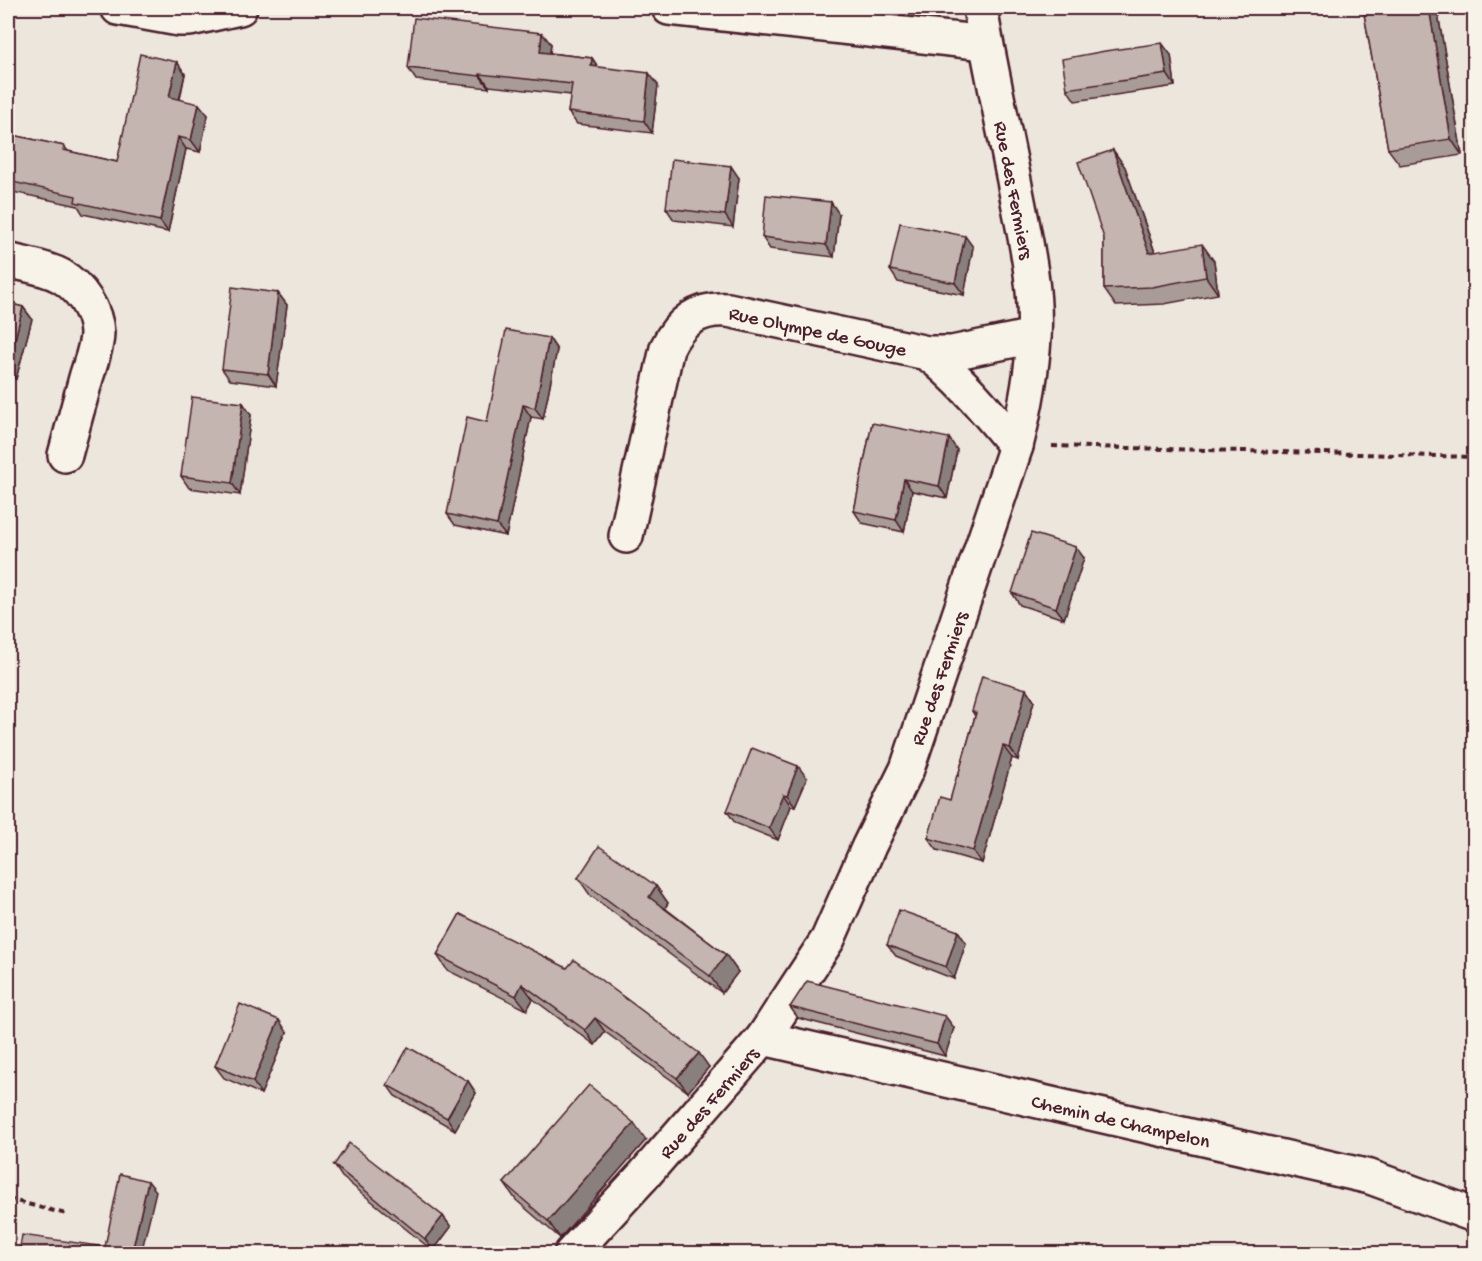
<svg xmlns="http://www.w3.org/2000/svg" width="1482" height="1261" font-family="'Gochi Hand',sans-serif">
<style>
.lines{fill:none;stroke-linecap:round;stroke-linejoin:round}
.minor-casing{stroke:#4a1f2b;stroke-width:38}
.path{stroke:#4a1f2b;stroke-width:4;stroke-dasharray:6 4.5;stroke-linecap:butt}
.minor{stroke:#f7f3e8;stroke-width:33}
.wall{fill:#a99c97;stroke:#4a1f2b;stroke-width:1.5}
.shaded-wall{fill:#897f7b;stroke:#4a1f2b;stroke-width:1.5}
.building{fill:#c4b5b0;stroke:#4a1f2b;stroke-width:1.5}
.labels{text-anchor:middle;stroke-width:6;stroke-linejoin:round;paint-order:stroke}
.street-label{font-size:20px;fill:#4a1f2b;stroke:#f7f3e8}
</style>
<rect width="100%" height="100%" fill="#ece6dd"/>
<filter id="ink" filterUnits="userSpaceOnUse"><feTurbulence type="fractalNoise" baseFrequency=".0167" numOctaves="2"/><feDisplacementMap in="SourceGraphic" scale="12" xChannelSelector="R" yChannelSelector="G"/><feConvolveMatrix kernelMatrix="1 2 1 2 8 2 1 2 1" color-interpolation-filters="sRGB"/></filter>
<g filter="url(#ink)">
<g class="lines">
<!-- minor casing -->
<g class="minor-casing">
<g id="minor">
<polyline points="118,8 179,19 190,19 240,8"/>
<polyline points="669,8 986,43"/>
<path d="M8,260c17,5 37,7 53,16 19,11 35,34 36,57 0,15 -7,31 -11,45 -7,26 -14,51 -21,77"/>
<path d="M927,353c34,26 61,60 89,93"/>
<path d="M626,536l41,-188c13,-27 31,-40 61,-38l199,43h25l82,-17"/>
<polyline points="763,1038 1370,1177 1474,1215"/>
<path d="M571,1254l73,-79 119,-137 65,-99 41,-93 38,-77 109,-323c9,-36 16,-72 18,-109 3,-47 -8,-95 -17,-141 -12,-63 -26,-125 -37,-188"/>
</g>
</g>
<!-- path -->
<g class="path">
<polyline points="1052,446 1474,457"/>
<polyline points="8,1199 66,1214"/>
</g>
<!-- minor -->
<use href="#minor" class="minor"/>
</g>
<!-- wall -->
<g class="wall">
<polygon points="1363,8 1437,8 1462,155 1400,165 1388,149"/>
<polygon points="551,44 550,53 592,58 598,67 658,85 652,133 577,124 568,112 571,95 489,86 489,88 416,80 408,68"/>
<polygon points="1171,55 1175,86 1075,101 1067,89"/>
<polygon points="177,62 185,74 180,99 208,115 200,152 186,149 168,232 83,214 78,206 8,191 8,134 64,146 68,151 117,162"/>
<polygon points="1113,150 1125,167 1155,252 1214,261 1218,294 1164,304 1116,306 1104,289 1104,238"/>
<polygon points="739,178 733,227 674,220 666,208"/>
<polygon points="839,214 834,257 770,249 762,237"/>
<polygon points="973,247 964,295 898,282 890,270"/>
<polygon points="278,293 287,305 276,386 230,380 222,369"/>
<polygon points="8,303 23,307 32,319 16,379 8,377"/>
<polygon points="549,338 557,350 543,419 531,417 506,536 455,525 447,514 487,422"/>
<polygon points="243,403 251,415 240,495 189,488 181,476"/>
<polygon points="872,423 957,450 947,498 912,491 904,532 862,523 854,511"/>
<polygon points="1084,558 1064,619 1020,605 1012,593"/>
<polygon points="1026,689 1034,701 1018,760 1012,758 982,863 937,850 928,838 950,800 958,776 975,716 972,711"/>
<polygon points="807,778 795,806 791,806 778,840 735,823 727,811"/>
<polygon points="578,878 656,886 668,903 665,908 726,955 738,972 722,993 590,895"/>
<polygon points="460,914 709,1067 688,1092 605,1032 595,1045 533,999 527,1010 447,970 437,955"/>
<polygon points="958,931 966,943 954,979 896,956 887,945"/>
<polygon points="790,1007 945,1016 954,1028 945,1056 798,1018"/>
<polygon points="287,1032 261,1094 224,1078 215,1066"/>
<polygon points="468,1081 476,1093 455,1130 395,1096 387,1085"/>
<polygon points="646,1140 560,1238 516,1200 504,1183"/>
<polygon points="334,1165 443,1216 451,1227 433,1251 342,1177"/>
</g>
<!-- shaded-wall -->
<g class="shaded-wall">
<polygon points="1429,8 1437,8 1462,155 1451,139"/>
<polygon points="8,29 11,34 8,50"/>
<polygon points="542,33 551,44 548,64 540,52"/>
<polygon points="1162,43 1171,55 1175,86 1167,74"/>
<polygon points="592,58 600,70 591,66"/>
<polygon points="177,62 185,74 177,109 169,97"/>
<polygon points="649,73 658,85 652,133 644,121"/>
<polygon points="480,74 489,86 489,88 480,76"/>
<polygon points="199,104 208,115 200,152 191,140"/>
<polygon points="178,137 186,149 168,232 160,221"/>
<polygon points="1113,150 1125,167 1161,270 1149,253"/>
<polygon points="731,166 739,178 733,227 725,215"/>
<polygon points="831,202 839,214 834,257 826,245"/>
<polygon points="965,236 973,247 964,295 955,283"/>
<polygon points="1202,244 1214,261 1218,294 1206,277"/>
<polygon points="278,293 287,305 276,386 268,374"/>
<polygon points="23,307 32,319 16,379 8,367"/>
<polygon points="549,338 557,350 543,419 535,408"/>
<polygon points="243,403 251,415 240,495 232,483"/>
<polygon points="523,405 531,417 506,536 497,525"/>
<polygon points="949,438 957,450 947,498 939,486"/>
<polygon points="904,479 912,491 904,532 896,520"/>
<polygon points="1076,547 1084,558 1064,619 1056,608"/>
<polygon points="1026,689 1034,701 1018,760 1010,748"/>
<polygon points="1003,746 1012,758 982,863 973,851"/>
<polygon points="798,766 807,778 795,806 787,795"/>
<polygon points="783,794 791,806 778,840 769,828"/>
<polygon points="656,886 668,903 661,914 649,897"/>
<polygon points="958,931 966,943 954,979 946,967"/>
<polygon points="726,955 738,972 722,993 710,976"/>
<polygon points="522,984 533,999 527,1010 516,996"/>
<polygon points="945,1016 954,1028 945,1056 937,1044"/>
<polygon points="595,1018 605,1032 595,1045 585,1030"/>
<polygon points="279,1020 287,1032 261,1094 253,1082"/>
<polygon points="699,1053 709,1067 688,1092 677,1078"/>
<polygon points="468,1081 476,1093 455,1130 447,1118"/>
<polygon points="634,1123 646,1140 560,1238 548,1221"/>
<polygon points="148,1181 156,1191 141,1254 132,1252"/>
<polygon points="443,1216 451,1227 433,1251 425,1239"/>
</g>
<!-- building -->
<g class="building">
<polygon points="1363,8 1429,8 1451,139 1388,149"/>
<polygon points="414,18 542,33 540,52 592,58 591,66 649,73 644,121 568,112 572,84 480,74 480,76 408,68"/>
<polygon points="1162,43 1167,74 1067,89 1062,59 1105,51"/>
<polygon points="140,54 177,62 169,97 199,104 191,140 178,137 160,221 75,202 76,196 8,181 8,134 64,146 63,150 117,162"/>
<polygon points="1113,150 1149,253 1202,244 1206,277 1152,287 1104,289 1104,238 1078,162"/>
<polygon points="672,159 731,166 725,215 666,208"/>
<polygon points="766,195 831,202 826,245 762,237"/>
<polygon points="900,223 965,236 955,283 890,270"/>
<polygon points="232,287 278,293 268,374 222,369"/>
<polygon points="8,303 23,307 8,367"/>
<polygon points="506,330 549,338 535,408 523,405 497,525 447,514 467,417 487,422"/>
<polygon points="192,397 243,403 232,483 181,476"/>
<polygon points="872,423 949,438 939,486 904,479 896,520 854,511"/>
<polygon points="1031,533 1076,547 1056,608 1012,593"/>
<polygon points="982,676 1026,689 1010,748 1003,746 973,851 928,838 940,797 950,800 957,775 958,776 976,713 972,711"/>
<polygon points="752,748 798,766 787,795 783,794 769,828 727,811"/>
<polygon points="599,846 656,886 649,897 726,955 710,976 578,878"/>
<polygon points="899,910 958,931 946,967 887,945"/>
<polygon points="460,914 567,968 574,960 699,1053 677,1078 595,1018 585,1030 522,984 516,996 437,955"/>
<polygon points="807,981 945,1016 937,1044 790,1007"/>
<polygon points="240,1004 279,1020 253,1082 215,1066"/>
<polygon points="408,1047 468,1081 447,1118 387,1085"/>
<polygon points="589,1085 634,1123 548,1221 504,1183"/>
<polygon points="349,1143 443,1216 425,1239 334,1165"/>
<polygon points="120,1174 148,1181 132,1252 142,1254 19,1254 22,1235 105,1247"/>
</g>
</g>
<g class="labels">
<!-- street labels -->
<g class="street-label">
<text transform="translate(1015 190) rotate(79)" y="7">Rue des Fermiers</text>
<text transform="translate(818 330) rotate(12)" y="7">Rue Olympe de Gouge</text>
<text transform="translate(938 678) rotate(-71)" y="7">Rue des Fermiers</text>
<text transform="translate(708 1102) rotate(-49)" y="7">Rue des Fermiers</text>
<text transform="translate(1121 1120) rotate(13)" y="7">Chemin de Champelon</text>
</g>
</g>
<!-- margin -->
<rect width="1482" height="1261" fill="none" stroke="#f7f3e8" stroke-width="30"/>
<rect x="15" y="15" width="1452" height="1231" fill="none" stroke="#4a1f2b" stroke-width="2" filter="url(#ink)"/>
</svg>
